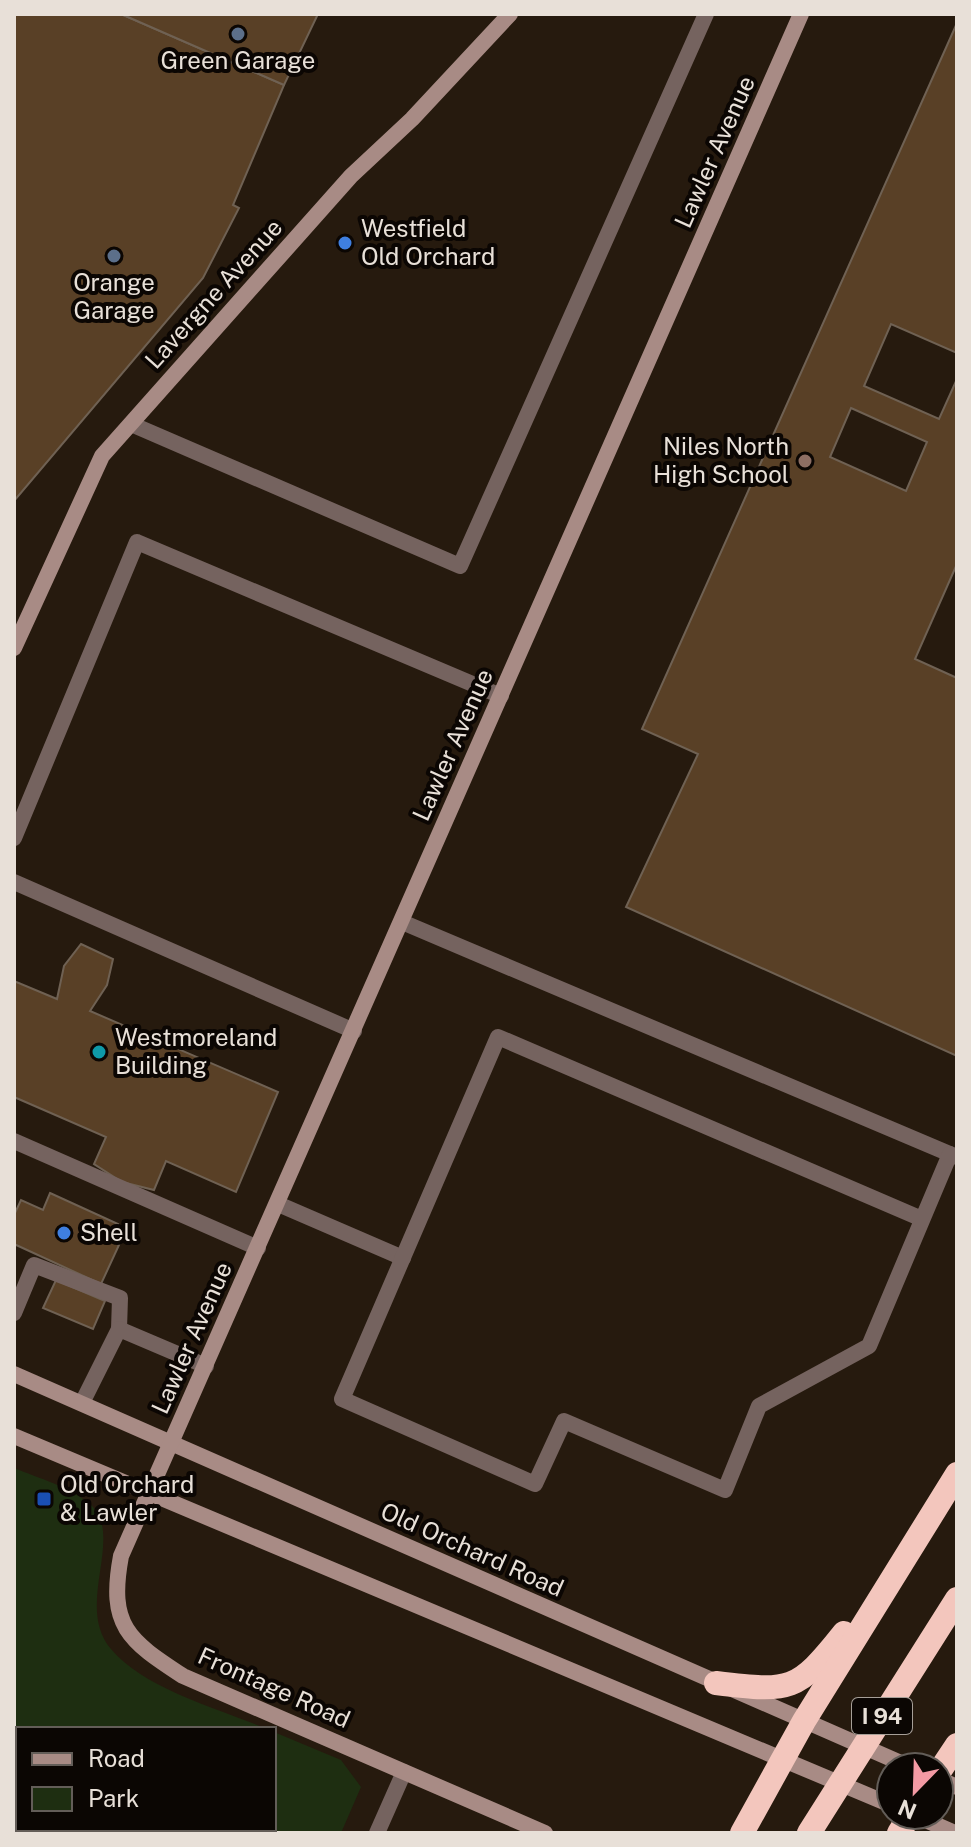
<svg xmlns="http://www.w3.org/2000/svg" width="971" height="1847" font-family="'Public Sans',sans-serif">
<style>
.green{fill:#1e2e11}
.building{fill:#594026;stroke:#6f6153;stroke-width:2;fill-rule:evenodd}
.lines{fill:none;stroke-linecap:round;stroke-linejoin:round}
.lane{stroke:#75635f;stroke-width:16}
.secondary{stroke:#a88b85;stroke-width:16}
.highway{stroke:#f3c6bd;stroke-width:24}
.service-dot{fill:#5c6f8a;stroke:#0b0603;stroke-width:3}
.shop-dot{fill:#3f7fe0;stroke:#0b0603;stroke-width:3}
.education-dot{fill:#8d6e63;stroke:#0b0603;stroke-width:3}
.culture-dot{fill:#0f9aa8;stroke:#0b0603;stroke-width:3}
.transit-dot{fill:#1a4fb4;stroke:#0b0603;stroke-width:3}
.labels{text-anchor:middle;stroke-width:8;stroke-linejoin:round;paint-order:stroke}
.shield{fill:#0b0603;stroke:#a69f98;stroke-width:2}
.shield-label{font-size:22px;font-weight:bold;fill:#e8e0d8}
.poi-label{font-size:24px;fill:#e8e0d8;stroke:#0b0603;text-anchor:start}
.street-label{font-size:24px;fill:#e8e0d8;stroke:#0b0603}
</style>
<rect width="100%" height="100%" fill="#261a0e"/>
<!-- green -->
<path class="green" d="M14,1468c24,10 57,19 77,37 34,32 -17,101 20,144 33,40 109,60 156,80h-249v100h256v-97l67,28 20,27 -20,46h-327z"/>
<!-- building -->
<g class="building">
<polygon points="14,14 121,14 284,85 233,205 239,208 203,278 14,501"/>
<polygon points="121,14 318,14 284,85"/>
<path d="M957,23v330l-66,-29 -27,62 75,33 18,-40v185l-42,95 42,19v378l-331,-149 72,-153 -56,-25zM851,408l76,34 -21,49 -76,-34z"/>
<polygon points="81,944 113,959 107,985 90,1011 278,1092 236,1192 166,1161 154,1190 122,1182 94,1164 106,1137 14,1097 14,981 57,999 64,966"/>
<polygon points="50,1193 118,1224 111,1241 119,1245 101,1284 14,1244 14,1215 21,1200 43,1210"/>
<polygon points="56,1280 105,1301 93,1329 43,1308"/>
</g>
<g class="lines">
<!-- lane -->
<g class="lane">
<polyline points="131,424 460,566 706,14"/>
<polyline points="14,838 137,542 501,696"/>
<polyline points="14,882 354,1031"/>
<polyline points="402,922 957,1157"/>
<polyline points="14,1141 258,1248"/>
<polyline points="278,1204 403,1258"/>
<polyline points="922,1219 498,1037 342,1399 535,1484 564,1421 725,1490 759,1406 869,1346 950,1154"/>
<polyline points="14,1313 34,1265 120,1298 119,1329"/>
<polyline points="82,1403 119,1329 206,1366"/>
<polyline points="377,1833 404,1772"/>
</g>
<!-- secondary -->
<g class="secondary">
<polyline points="14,648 102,456 351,176 412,119 510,14"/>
<polyline points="14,1374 910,1767"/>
<polyline points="14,1436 891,1805"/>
<polyline points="939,1779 957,1787"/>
<polyline points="914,1815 955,1833"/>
<path d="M545,1833l-362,-157c-55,-36 -75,-50 -62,-120l680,-1542"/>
</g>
<!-- highway -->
<g class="highway">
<path d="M716,1683c75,9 81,9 128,-50"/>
<polyline points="939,1772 957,1745"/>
<polyline points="742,1833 804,1721 957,1474"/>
<polyline points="809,1833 957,1599"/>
<polyline points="899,1833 910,1815"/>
</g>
</g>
<!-- markers -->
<g class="service-dot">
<circle cx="238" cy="34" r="8"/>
<circle cx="114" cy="256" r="8"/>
</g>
<g class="shop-dot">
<circle cx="345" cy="243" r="8"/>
<circle cx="64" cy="1233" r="8"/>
</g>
<circle class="education-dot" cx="805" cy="461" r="8"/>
<circle class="culture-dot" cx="99" cy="1052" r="8"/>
<rect class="transit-dot" x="36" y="1491" width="16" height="16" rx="4"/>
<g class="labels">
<!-- shield labels -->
<rect class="shield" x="852" y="1698" width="60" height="36" rx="6"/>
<g class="shield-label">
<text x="882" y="1724">I 94</text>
</g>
<!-- poi labels -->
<g class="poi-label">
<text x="238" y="69" text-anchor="middle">Green Garage</text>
<text x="361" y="237">Westfield<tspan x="361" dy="28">Old Orchard</tspan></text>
<text x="114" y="291" text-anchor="middle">Orange<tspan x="114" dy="28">Garage</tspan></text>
<text x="789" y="455" text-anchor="end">Niles North<tspan x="789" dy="28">High School</tspan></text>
<text x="115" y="1046">Westmoreland<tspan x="115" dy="28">Building</tspan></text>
<text x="80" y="1241">Shell</text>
<text x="60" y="1493">Old Orchard<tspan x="60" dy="28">&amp; Lawler</tspan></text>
</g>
<!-- street labels -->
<g class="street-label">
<text transform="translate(715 152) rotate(-66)" y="8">Lawler Avenue</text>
<text transform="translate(214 294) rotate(-48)" y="8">Lavergne Avenue</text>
<text transform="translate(453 745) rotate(-66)" y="8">Lawler Avenue</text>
<text transform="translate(192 1338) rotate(-66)" y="8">Lawler Avenue</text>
<text transform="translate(472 1550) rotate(24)" y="8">Old Orchard Road</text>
<text transform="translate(274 1688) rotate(24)" y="8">Frontage Road</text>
</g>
</g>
<!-- border -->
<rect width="971" height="1847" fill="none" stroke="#e8e0d8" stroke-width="32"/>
<!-- legend -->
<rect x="16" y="1727" width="260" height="104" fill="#0b0603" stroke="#635d58" stroke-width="2"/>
<rect x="32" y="1753" width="40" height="12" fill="#a88b85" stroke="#635d58" stroke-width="2"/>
<text x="88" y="1767" font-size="24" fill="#e8e0d8">Road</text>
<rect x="32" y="1787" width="40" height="24" fill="#1e2e11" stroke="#635d58" stroke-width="2"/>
<text x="88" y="1807" font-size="24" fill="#e8e0d8">Park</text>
<!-- north arrow -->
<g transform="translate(915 1791) rotate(203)"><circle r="38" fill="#0b0603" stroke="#635d58" stroke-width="2"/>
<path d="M0-6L14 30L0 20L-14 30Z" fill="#f49aa4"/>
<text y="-12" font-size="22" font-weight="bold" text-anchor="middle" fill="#e8e0d8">N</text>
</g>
</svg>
